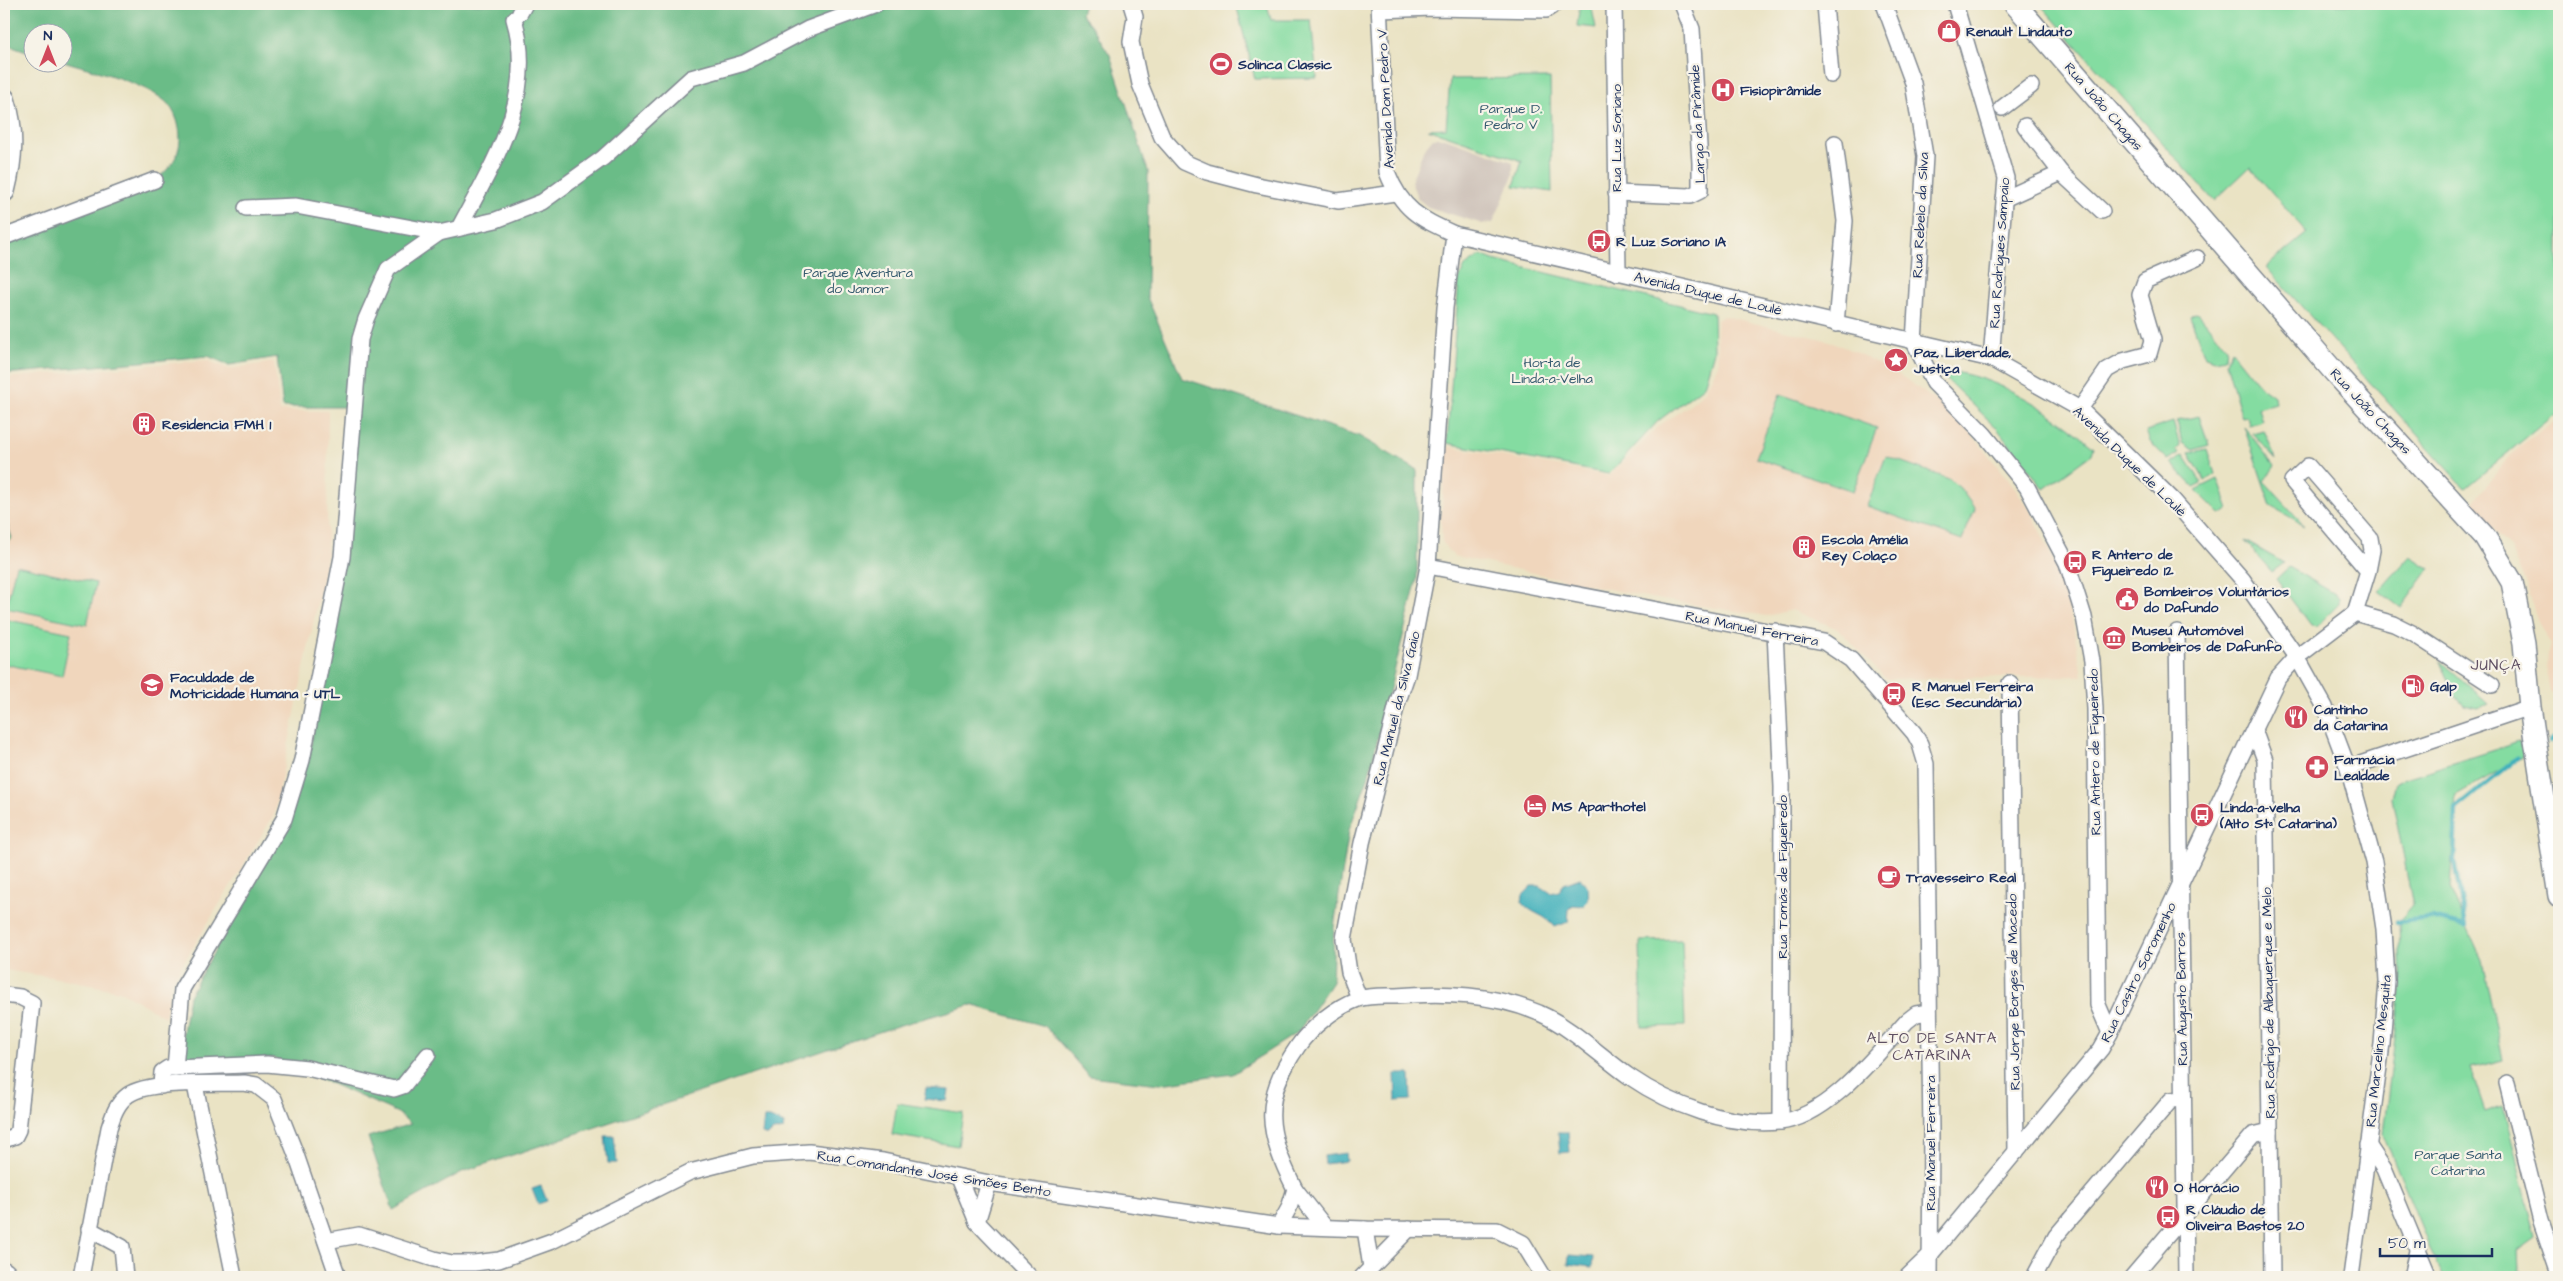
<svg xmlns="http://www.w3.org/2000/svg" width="2563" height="1281" font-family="'Architects Daughter',sans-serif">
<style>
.built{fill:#f0d6bc}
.industrial{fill:#cec2b9}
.green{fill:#84dca1;stroke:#508680}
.forest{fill:#6bbc87;stroke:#437672}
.water{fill:#40b0bb;stroke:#2e708c}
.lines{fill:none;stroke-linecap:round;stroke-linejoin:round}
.stream{stroke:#40b0bb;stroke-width:4.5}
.street-casing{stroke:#828991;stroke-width:18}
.secondary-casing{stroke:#828991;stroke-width:24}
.street{stroke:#fff;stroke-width:15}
.secondary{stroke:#fff;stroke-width:21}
.labels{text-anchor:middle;stroke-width:4.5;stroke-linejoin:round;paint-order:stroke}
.poi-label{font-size:14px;font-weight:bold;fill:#1b2f5e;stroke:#f7f3e8;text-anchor:start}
.street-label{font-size:14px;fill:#1b2f5e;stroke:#f7f3e8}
.park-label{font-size:14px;fill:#355a6f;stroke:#f7f3e8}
.neighbourhood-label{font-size:15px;letter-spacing:1px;fill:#605164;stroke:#f7f3e8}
</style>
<rect width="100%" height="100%" fill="#f7f3e8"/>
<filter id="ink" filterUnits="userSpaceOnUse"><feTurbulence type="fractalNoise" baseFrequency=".02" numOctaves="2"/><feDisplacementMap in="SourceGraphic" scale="10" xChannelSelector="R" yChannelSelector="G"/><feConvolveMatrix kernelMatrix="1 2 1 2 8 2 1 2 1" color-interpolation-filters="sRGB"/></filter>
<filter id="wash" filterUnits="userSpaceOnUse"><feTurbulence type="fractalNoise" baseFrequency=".0096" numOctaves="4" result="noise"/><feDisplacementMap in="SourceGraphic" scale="20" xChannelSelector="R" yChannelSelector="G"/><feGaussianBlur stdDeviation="1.12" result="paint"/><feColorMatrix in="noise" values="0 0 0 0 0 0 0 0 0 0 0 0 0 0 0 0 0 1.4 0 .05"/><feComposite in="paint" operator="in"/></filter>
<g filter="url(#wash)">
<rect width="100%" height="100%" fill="#eae3c4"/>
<!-- built -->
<g class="built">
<polygon points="1724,316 1826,340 1858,353 1904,378 1940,404 1968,430 2011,483 2032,513 2045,542 2057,569 2073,624 2082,676 1886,679 1838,629 1792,610 1767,616 1651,598 1454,556 1447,549 1442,541 1441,517 1447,446 1609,476 1660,425 1688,406 1704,392 1718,365 1716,320"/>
<polygon points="207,360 229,369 274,362 280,411 328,411 327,556 274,815 171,983 165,1017 122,992 70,980 4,970 4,378"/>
<polygon points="2554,422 2559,422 2559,699 2550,691 2545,666 2551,645 2537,620 2527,587 2510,548 2471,505 2503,464 2521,445"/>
</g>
<!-- industrial -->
<polygon class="industrial" points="1433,138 1445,138 1513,162 1513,176 1493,223 1483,224 1444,212 1428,207 1418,199 1411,182 1424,149"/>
<!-- green -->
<g class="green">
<polygon points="1236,4 1267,4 1271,20 1311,20 1317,78 1255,79"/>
<polygon points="1580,4 1591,4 1596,28 1577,26"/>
<polygon points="2040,4 2559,4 2559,414 2551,417 2465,488 2266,267 2307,233 2250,167 2214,201"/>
<polygon points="1550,78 1552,192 1514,186 1522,161 1428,129 1446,128 1450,79"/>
<polygon points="1481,255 1493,260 1713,313 1714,351 1704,386 1658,421 1609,474 1447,443 1459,279 1465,266"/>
<polygon points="2195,313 2199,314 2226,347 2225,358 2215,360 2205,357 2190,316"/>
<polygon points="2231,350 2259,385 2274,396 2275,403 2258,408 2262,421 2249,425 2247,417 2242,418 2226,362"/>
<path d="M1948,371c55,7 105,42 146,76l-2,7 -48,35 -48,-62 -50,-48 -1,-4z"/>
<polygon points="1780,394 1877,428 1853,491 1756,458"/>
<polygon points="2199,416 2209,445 2193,450 2182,443 2177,421"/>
<polygon points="2173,422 2180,446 2176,450 2180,453 2168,460 2150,442 2146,431"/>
<polygon points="2244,427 2275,466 2264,481 2304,525 2271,506"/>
<polygon points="2264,430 2276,459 2252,433"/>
<polygon points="2207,449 2215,474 2205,481 2189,453"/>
<polygon points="2184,455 2202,483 2194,487 2171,463"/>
<polygon points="1886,456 1949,479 1960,488 1975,509 1962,540 1867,506"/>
<polygon points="2218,479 2229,509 2220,514 2196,490"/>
<polygon points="2245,541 2284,563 2272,572"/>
<polygon points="2410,556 2430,568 2401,608 2379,591"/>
<polygon points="16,565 96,583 87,625 6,608"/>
<polygon points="2289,567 2335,594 2339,599 2339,604 2316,627 2311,626 2276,579"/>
<polygon points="4,619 71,633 62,676 4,664"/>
<polygon points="2440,661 2488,704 2478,708 2464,705 2451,689"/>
<polygon points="2519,742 2525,756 2456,795 2450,888 2482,960 2503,1060 2471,1068 2486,1112 2503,1106 2536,1237 2518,1250 2519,1270 2532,1277 2442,1277 2383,1134 2401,989 2399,921 2413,905 2392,798 2396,781"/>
<polygon points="1682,940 1685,1026 1642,1027 1640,941"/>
<polygon points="897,1103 963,1113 958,1146 892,1135"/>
</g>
<!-- forest -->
<g class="forest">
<path d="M4,4h1080l-3,10 12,14 17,27 38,116 -1,126 35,81 177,58 58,34v109l-49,199 -19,52 -15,97 -2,55 -34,50 -65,42 -73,10 -71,-8 -44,-50 -74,-21 -74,21 -435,146 -69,38 -25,-73 43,-13 -13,-11 -125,-55 -95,3 11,-65 47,-83 73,-153 47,-353h-73l-6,-50 -48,8 -21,-9 -204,18v-137l151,-57c14,-10 24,-22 25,-40 0,-14 -4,-29 -15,-39 -21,-18 -75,-32 -102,-40l-1,-29h-30v21l-28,-10z"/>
<polygon points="4,515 12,538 4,546"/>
</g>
<!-- water -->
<g class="water">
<path d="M1580,878c9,6 9,13 8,23l-5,5 -10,-1 -4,4 -1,13 -13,5c-11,-14 -23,-12 -33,-25l1,-7 9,-9h8l11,7 8,-2 5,-7z"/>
<polygon points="1395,1074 1410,1074 1411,1100 1396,1101"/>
<polygon points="926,1088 949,1090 947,1101 924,1099"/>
<polygon points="764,1118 770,1118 784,1124 783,1130 773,1131 768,1136 762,1134"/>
<polygon points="1558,1132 1568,1132 1570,1152 1560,1153"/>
<polygon points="605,1136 614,1136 617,1163 608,1163"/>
<polygon points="1346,1153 1347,1161 1325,1164 1324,1156"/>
<polygon points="541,1186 547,1201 538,1204 532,1189"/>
<polygon points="1569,1255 1593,1257 1592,1267 1568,1264"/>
</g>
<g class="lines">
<!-- stream -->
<g class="stream">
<polyline points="2550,742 2559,733"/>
<polyline points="2397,922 2431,918 2466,926 2454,860 2456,809 2518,758"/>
</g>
</g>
</g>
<g filter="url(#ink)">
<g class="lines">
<!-- street casing -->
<g class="street-casing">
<g id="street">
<polyline points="1131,4 1135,17 1131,42 1140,84 1162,137 1184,162 1207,172 1257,185 1338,201 1395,193"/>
<path d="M1379,4l8,168c15,38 32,46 67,62l537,125 89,50 92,90 71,81 54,77 28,50 23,61 26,94 10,67 3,52 -5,63 -31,233"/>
<polyline points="1614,4 1618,273"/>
<polyline points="1825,4 1831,75"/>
<polyline points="1884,4 1913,83 1925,156 1914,342 1934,383 1984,434 2027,487 2067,563 2084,617 2092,661 2095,709 2098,1005 2110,1033"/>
<polyline points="1955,4 2006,178 1991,359"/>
<polyline points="1380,10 1432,8 1546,10 1555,4"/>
<polyline points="520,13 525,4"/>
<polyline points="2002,108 2031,86"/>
<polyline points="1835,143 1845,221 1836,324"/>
<polyline points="2061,173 2102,211"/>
<polyline points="1616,193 1690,196 1700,191 1700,163 1692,29 1682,4"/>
<polyline points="2004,199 2061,173 2025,126"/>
<polyline points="246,208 296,206 439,233 496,220 542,202 603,158 691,78 744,63 808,29 876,4"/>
<path d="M459,228c35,-66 78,-133 55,-209"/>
<polyline points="4,237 155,180"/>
<polyline points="2080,409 2107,370 2123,361 2149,354 2153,340 2140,295 2145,281 2197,258"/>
<polyline points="1428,566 1824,642 1851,660 1914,733 1920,744 1926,764 1931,1131 1930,1277"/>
<polyline points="2355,613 2368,571 2292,481 2308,466 2370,538 2372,550 2368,571"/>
<polyline points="1775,631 1782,787 1781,1122"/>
<polyline points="2177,632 2186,1277"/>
<polyline points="2010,683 2016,1152"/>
<polyline points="2254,730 2265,760 2272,1277"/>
<polyline points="2348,768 2530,707"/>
<polyline points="4,995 20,997 32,1003 18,1130 15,1136 4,1140"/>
<polyline points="1359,998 1349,972 1344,939 1362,843 1397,704 1407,675 1428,566 1445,308 1454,234"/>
<polyline points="175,1068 267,1064 307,1068 394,1089 403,1086 428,1055"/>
<polyline points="2507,1083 2541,1221 2559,1274"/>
<polyline points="195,1085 233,1272"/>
<polyline points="161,1086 162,1072 168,1068 175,1068 182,989 284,819 302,760 342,557 360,339 366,319 388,269 439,233"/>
<polyline points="2368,1145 2384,1169 2429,1277"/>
<polyline points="959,1178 977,1222 1030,1277"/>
<path d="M1295,1189c-28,-57 -35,-88 3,-143 13,-19 38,-39 60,-47 11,-4 27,-3 38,-3 49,-4 97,-2 143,17 34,15 61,43 91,64 41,28 98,50 149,45 48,-4 97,-67 128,-101l9,-7 13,-2"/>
<polyline points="977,1222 989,1183"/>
<polyline points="1279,1226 1289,1208 1295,1189 1325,1227"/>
<polyline points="89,1229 122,1247 125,1277"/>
<polyline points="1365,1229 1371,1267"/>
<polyline points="326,1241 359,1235 434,1259 452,1263 474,1263 499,1260 552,1241 690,1172 753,1156 809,1152 883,1161 989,1183 1279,1226 1365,1229 1497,1230 1523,1243 1542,1274 1540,1277"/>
<path d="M81,1277l28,-149c4,-13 8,-25 19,-33 21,-15 89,-11 116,-12l12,2 18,14 21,53 43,125"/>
<polyline points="1362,1277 1409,1229"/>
<polyline points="1907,1277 1930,1255 2101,1049 2110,1033 2278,678 2297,657 2355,613 2394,624 2412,633 2492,685"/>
<polyline points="2034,1277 2056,1236 2171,1100 2183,1099"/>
<polyline points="2132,1277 2253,1135 2270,1131"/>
<polyline points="2411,1277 2417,1251"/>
</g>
</g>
<!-- secondary casing -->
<g class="secondary-casing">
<g id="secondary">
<polyline points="2015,4 2336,374 2485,537 2512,582 2524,643 2530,707 2559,896"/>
<path d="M4,99c10,32 8,60 0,92"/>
<polyline points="4,1273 8,1277"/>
</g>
</g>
<!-- street -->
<use href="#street" class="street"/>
<!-- secondary -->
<use href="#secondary" class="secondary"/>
</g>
</g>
<!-- icons -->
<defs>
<g id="shop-disc" transform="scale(1.25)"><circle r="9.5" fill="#d1495b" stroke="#f7f3e8"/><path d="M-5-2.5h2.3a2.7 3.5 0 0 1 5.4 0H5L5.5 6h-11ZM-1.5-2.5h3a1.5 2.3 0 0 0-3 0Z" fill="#fff"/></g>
<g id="stadium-disc" transform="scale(1.25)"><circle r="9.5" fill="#d1495b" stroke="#f7f3e8"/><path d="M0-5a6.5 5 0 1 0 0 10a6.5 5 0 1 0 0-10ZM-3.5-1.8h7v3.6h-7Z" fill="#fff"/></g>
<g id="hospital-disc" transform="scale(1.25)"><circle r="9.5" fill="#d1495b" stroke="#f7f3e8"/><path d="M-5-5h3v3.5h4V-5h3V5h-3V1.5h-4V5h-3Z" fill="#fff"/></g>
<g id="bus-disc" transform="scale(1.25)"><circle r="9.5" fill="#d1495b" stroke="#f7f3e8"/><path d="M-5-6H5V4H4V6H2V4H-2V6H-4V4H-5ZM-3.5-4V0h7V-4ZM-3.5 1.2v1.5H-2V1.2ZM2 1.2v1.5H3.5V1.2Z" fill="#fff"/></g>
<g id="sight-disc" transform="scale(1.25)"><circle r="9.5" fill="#d1495b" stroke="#f7f3e8"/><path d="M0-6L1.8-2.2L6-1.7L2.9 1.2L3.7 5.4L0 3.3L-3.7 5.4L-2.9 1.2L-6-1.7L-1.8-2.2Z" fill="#fff"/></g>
<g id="building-disc" transform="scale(1.25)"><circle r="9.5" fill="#d1495b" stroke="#f7f3e8"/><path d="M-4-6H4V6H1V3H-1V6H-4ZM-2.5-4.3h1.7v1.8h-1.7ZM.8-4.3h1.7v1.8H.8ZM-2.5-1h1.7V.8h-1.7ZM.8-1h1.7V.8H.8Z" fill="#fff"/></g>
<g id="civic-disc" transform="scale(1.25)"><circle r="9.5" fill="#d1495b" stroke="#f7f3e8"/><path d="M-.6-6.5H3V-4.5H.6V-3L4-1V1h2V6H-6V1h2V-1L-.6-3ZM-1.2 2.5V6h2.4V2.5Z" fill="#fff"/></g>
<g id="museum-disc" transform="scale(1.25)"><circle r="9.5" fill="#d1495b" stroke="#f7f3e8"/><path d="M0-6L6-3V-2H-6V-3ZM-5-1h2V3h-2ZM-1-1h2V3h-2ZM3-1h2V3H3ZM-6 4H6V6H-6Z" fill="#fff"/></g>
<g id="university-disc" transform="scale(1.25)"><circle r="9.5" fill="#d1495b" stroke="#f7f3e8"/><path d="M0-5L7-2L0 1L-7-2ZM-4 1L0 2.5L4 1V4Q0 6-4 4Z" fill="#fff"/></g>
<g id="fuel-disc" transform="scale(1.25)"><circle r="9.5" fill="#d1495b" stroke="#f7f3e8"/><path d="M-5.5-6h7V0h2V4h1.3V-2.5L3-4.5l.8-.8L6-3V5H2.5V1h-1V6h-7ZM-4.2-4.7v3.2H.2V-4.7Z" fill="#fff"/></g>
<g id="restaurant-disc" transform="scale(1.25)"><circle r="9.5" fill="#d1495b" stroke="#f7f3e8"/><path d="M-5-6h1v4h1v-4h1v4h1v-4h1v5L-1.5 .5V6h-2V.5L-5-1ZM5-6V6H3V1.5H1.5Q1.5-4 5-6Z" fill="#fff"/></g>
<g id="pharmacy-disc" transform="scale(1.25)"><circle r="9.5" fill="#d1495b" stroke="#f7f3e8"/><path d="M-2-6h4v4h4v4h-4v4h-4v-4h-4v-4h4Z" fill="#fff"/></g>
<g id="hotel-disc" transform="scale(1.25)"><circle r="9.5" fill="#d1495b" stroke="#f7f3e8"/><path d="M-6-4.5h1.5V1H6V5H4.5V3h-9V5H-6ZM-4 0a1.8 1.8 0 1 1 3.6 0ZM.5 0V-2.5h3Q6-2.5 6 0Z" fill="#fff"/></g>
<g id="cafe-disc" transform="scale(1.25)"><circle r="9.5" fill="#d1495b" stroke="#f7f3e8"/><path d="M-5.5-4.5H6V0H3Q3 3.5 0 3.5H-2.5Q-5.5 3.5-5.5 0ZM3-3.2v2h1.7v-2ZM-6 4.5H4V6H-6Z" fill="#fff"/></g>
</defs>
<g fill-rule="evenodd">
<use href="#shop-disc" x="1949" y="31"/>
<use href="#stadium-disc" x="1221" y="64"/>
<use href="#hospital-disc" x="1723" y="90"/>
<use href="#bus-disc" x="1599" y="241"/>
<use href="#sight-disc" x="1896" y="360"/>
<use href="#building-disc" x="144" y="424"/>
<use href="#building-disc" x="1804" y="547"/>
<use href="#bus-disc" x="2075" y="562"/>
<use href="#civic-disc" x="2127" y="599"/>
<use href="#museum-disc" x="2114" y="638"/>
<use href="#university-disc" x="152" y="685"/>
<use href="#fuel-disc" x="2413" y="686"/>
<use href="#bus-disc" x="1894" y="694"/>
<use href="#restaurant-disc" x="2296" y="717"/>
<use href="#pharmacy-disc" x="2317" y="767"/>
<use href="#hotel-disc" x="1535" y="806"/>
<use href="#bus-disc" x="2202" y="815"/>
<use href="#cafe-disc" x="1889" y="877"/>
<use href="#restaurant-disc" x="2157" y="1187"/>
<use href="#bus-disc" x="2168" y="1217"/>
</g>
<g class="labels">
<!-- poi labels -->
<g class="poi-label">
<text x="1966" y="36">Renault Lindauto</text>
<text x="1238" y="69">Solinca Classic</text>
<text x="1740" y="95">Fisiopirâmide</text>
<text x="1616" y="246">R Luz Soriano 1A</text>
<text x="1914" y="357">Paz, Liberdade,<tspan x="1914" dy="16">Justiça</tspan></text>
<text x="162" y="429">Residencia FMH 1</text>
<text x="1822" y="544">Escola Amélia<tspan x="1822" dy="16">Rey Colaço</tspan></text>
<text x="2092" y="559">R Antero de<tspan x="2092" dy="16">Figueiredo 12</tspan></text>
<text x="2144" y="596">Bombeiros Voluntários<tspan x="2144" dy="16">do Dafundo</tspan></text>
<text x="2132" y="635">Museu Automóvel<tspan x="2132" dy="16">Bombeiros de Dafunfo</tspan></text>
<text x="170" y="682">Faculdade de<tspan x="170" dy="16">Motricidade Humana - UTL</tspan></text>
<text x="1912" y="691">R Manuel Ferreira<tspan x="1912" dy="16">(Esc Secundária)</tspan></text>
<text x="2430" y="691">Galp</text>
<text x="2314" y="714">Cantinho<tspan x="2314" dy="16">da Catarina</tspan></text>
<text x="2334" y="764">Farmácia<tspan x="2334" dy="16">Lealdade</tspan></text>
<text x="1552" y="811">MS Aparthotel</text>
<text x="2220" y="812">Linda-a-velha<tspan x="2220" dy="16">(Alto Stª Catarina)</tspan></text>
<text x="1906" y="882">Travesseiro Real</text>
<text x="2174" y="1192">O Horácio</text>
<text x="2186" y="1214">R Cláudio de<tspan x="2186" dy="16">Oliveira Bastos 20</tspan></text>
</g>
<!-- street labels -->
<g class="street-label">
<text transform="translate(1385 99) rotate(-93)" y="5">Avenida Dom Pedro V</text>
<text transform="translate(2104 106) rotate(49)" y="5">Rua João Chagas</text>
<text transform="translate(1697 124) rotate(-93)" y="5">Largo da Pirâmide</text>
<text transform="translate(1616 138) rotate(-90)" y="5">Rua Luz Soriano</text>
<text transform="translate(1920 215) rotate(-87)" y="5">Rua Rebelo da Silva</text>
<text transform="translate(1999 253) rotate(-86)" y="5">Rua Rodrigues Sampaio</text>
<text transform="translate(1708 293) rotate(13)" y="5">Avenida Duque de Loulé</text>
<text transform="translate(2371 411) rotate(47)" y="5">Rua João Chagas</text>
<text transform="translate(2130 461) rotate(44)" y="5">Avenida Duque de Loulé</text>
<text transform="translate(1752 628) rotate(11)" y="5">Rua Manuel Ferreira</text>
<text transform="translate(1396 708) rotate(-76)" y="5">Rua Manuel da Silva Gaio</text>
<text transform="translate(2094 752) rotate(-91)" y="5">Rua Antero de Figueiredo</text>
<text transform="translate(1782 877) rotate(-90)" y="5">Rua Tomás de Figueiredo</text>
<text transform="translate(2138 972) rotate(-64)" y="5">Rua Castro Soromenho</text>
<text transform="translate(2013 992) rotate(-91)" y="5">Rua Jorge Borges de Macedo</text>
<text transform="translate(2181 999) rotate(-91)" y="5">Rua Augusto Barros</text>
<text transform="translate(2268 1003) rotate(-91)" y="5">Rua Rodrigo de Albuquerque e Melo</text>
<text transform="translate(2378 1051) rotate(-84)" y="5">Rua Marcelino Mesquita</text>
<text transform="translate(1930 1143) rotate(-90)" y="5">Rua Manuel Ferreira</text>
<text transform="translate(934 1173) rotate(9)" y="5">Rua Comandante José Simões Bento</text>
</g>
<!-- park labels -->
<g class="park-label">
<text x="1511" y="113">Parque D.<tspan x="1511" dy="16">Pedro V</tspan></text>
<text x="858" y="277">Parque Aventura<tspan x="858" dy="16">do Jamor</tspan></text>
<text x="1552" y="367">Horta de<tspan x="1552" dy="16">Linda-a-Velha</tspan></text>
<text x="2458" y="1159">Parque Santa<tspan x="2458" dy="16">Catarina</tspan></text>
</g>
<!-- neighbourhood labels -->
<g class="neighbourhood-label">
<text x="2496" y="670">JUNÇA</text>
<text x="1932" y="1043">ALTO DE SANTA<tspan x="1932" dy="17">CATARINA</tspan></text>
</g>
</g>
<!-- margin -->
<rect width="2563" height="1281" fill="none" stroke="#f7f3e8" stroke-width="20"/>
<!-- north arrow -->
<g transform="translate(48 48)"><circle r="24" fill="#f7f3e8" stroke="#9fa5b1"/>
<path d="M0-4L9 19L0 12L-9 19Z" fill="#d1495b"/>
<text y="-8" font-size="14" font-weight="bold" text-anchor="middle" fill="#1b2f5e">N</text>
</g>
<!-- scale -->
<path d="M2380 1248v8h112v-8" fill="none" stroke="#1b2f5e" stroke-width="2.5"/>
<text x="2388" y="1248" font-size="15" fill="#1b2f5e" stroke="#f7f3e8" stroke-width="4" paint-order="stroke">50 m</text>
</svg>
